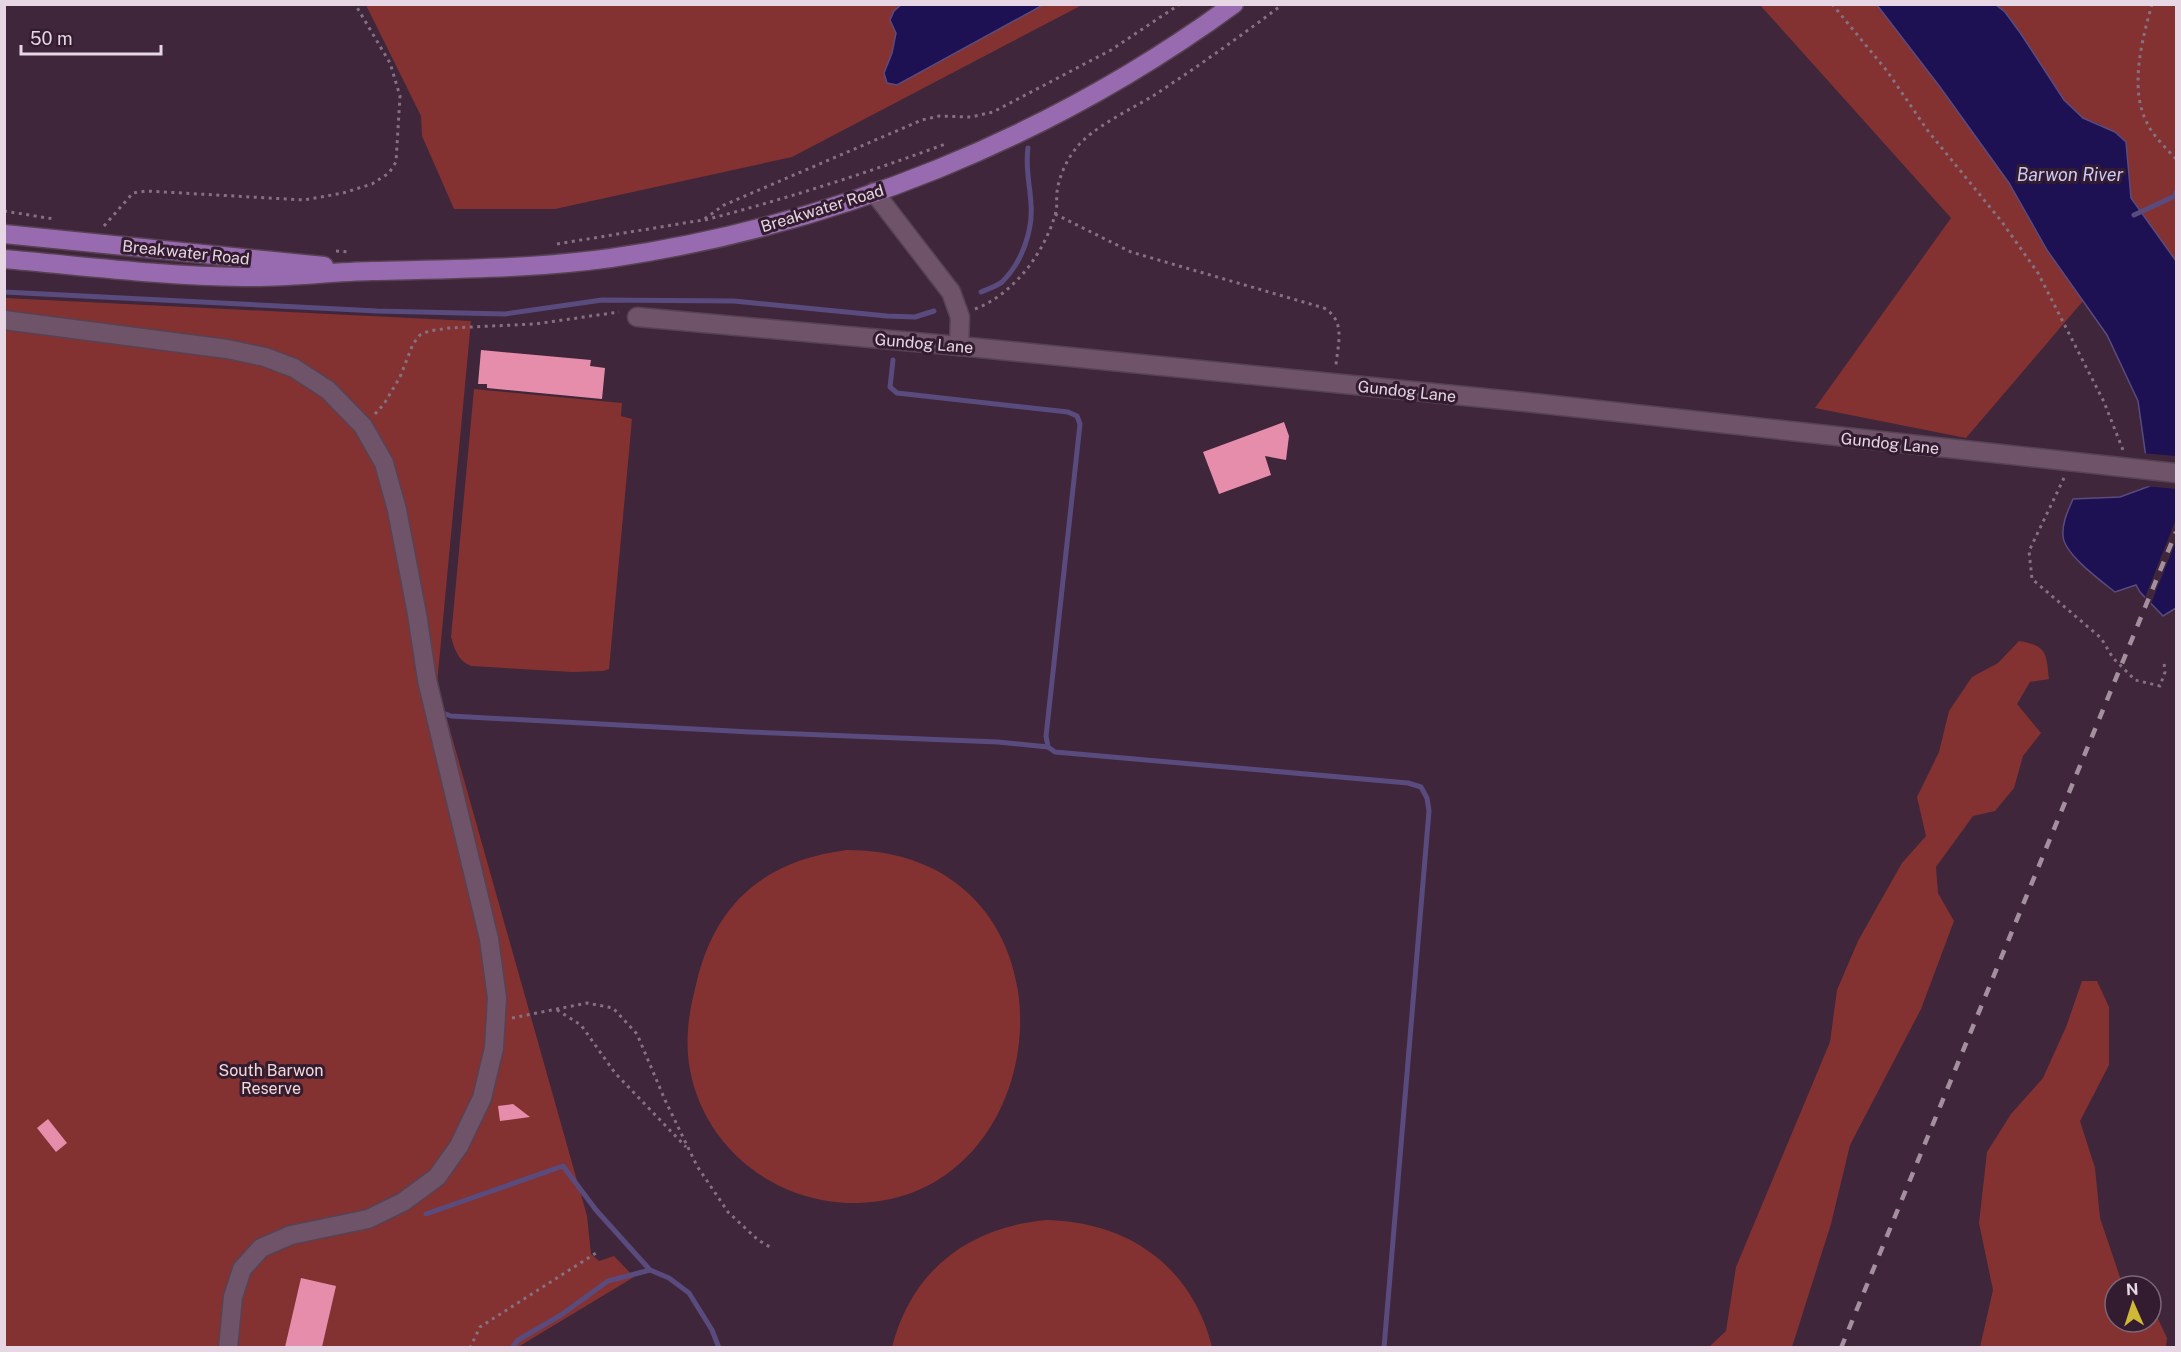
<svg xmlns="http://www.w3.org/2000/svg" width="2181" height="1352" font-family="'Public Sans',sans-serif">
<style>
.green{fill:#833231}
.water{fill:#1d1053;stroke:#5a4b7e;stroke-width:1.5}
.pier{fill:#3f263a}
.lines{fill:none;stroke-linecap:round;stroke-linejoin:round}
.stream{stroke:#5a4b7e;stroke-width:5}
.building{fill:#e68dab}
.minor-casing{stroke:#574253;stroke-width:21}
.major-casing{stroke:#574253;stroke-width:21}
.path{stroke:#867081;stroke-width:3;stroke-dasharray:3 4.5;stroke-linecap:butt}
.minor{stroke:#6f5369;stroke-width:18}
.major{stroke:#986bb0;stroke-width:18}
.rail{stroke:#a48f9f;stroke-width:4.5;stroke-dasharray:10 10;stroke-linecap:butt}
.labels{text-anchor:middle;stroke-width:6;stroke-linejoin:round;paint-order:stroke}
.street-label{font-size:16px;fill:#e7d6e3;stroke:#341c30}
.park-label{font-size:16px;fill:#f3dad8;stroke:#341c30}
.water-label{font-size:18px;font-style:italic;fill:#cbccf6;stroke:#341c30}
</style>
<rect width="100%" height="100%" fill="#3f263a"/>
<!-- green -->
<g class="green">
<polygon points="366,5 1082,5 792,157 555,209 454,209 422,136 421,116"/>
<polygon points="1760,5 1877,5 1940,87 2009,183 2047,250 2083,301 1966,438 1815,408 1951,218"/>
<polygon points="1996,5 2176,5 2176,261 2130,198 2126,142 2100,124 2083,118 2064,100 2021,34 2005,12"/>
<polygon points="5,298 471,321 437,684 587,1216 591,1254 599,1261 614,1256 634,1277 518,1347 5,1347"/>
<path d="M474,389l148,14 -1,13 11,3 -23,250 -6,2 -31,1 -101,-6c-13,-5 -16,-16 -20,-29z"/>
<path d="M2019,641c28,5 27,11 30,38l-19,3 -13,22 24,29 -18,23 -9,32 -19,23 -22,5 -37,51 2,26 16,28 -33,88 -71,136 -19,79 -39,123h-83l17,-16 10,-64 94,-225 7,-52 21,-49 27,-48 17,-30 24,-27 -9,-39 22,-45 10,-41 23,-34 26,-14z"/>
<path d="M847,850c242,1 216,348 11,353 -80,2 -153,-53 -168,-133 -5,-28 -2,-54 5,-81 18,-84 67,-128 152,-139z"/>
<polygon points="2082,981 2097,981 2109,1007 2109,1065 2080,1121 2095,1168 2100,1218 2123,1286 2115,1286 2115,1322 2151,1322 2151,1304 2167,1338 2166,1347 1980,1347 1993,1290 1979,1223 1987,1152 2011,1114 2043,1078 2066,1027"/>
<path d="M1047,1220c81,2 145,46 165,127h-320c20,-77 76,-120 155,-127z"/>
</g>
<!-- water -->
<g class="water">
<polygon points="901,5 901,4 1043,5 897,85 887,83 884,73 892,53 896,33 890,20 894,11"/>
<path d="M1877,5h119l9,7 16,22 43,66 19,18 32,14 11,10 5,56 45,63v347l-13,8 -23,-24 -4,-7 -21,7c-14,-11 -51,-38 -52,-56 -1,-14 5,-25 10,-37l47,-2 30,-11 -12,-85 -31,-66 -60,-85 -38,-67 -69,-96z"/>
</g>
<!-- pier -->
<g class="pier">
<polygon points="2142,453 2176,456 2176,489 2144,486 2147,484"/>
<polygon points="2176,519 2176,541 2150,606 2144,600"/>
</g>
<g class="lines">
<!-- stream -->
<g class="stream">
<polyline points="2134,215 2175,196 2176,192"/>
<polyline points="4,292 377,311 505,314 602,300 734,301 887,316 915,317 934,311"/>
<path d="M981,292c7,-3 16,-6 21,-10 20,-19 31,-52 29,-78 -1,-19 -6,-37 -3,-56"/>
<polyline points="893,360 890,387 897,393 1068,412 1077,416 1080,424 1048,718 1046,736 1048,747 1055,752 1408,783 1421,787 1427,798 1429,811 1384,1348"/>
<polyline points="443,713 451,716 750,732 998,742 1048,747"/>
<polyline points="426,1214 563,1166 596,1210 650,1270"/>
<polyline points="512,1348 518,1340 561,1315 608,1281 650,1270 669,1278 689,1293 712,1330 719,1348"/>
</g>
</g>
<!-- building -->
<g class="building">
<polygon points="481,350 591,360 590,366 605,368 602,399 487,388 487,384 478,384"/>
<polygon points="1284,422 1289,436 1286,460 1265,456 1271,475 1219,494 1203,452"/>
<polygon points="513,1104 530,1117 500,1121 498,1106"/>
<polygon points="48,1119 67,1143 56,1152 37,1128"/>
<polygon points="301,1278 336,1286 322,1347 285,1347"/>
</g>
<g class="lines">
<!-- minor casing -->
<g class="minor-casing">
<g id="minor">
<polyline points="874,192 951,292 960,317 959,346"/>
<polyline points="637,317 959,346 1525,402 2176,473"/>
<polyline points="4,320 227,349 265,357 294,368 328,390 363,426 384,463 397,510 417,614 427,680 489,939 497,998 494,1048 482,1098 459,1146 437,1177 403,1202 368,1219 291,1235 261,1248 242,1269 233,1297 228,1348"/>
</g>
</g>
<!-- major casing -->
<g class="major-casing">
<g id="major">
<polyline points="4,234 324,266"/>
<path d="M4,259c80,7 159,17 239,18 43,1 86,-5 129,-6 80,-2 160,-2 239,-13 224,-33 440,-120 623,-254"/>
</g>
</g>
<!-- path -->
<g class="path">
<polyline points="1832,4 1887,71 1928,131 2002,222 2038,273 2104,402 2123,450"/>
<path d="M2152,4c-10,36 -23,84 -5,119 6,13 20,26 29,36"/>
<polyline points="4,211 54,219"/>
<path d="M1055,214l76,38 193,56c22,13 14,35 12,57"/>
<path d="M705,220c84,-22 162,-47 243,-77"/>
<polyline points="104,226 133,193 146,191 304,200 343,193 372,184 389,173 396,162 400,96 390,63 355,4"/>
<polyline points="557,244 703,220 724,205 922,120 939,116 971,117 993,112 1111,50 1180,4"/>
<polyline points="336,251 350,252"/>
<path d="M975,309c39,-15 69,-56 80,-94 3,-8 1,-15 2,-23 2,-16 10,-33 20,-45 15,-19 54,-38 76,-51 44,-29 88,-60 130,-92"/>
<polyline points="375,414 384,404 400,377 413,344 420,335 429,331 449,328 535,324 619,312"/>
<polyline points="2064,478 2029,551 2032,579 2101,638 2113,658 2135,680 2160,686 2165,672 2164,663"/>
<polyline points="557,1010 581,1025 615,1073 686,1147"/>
<polyline points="512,1018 587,1003 613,1008 637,1034 665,1100 697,1166 728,1212 758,1240 770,1247"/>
<polyline points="470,1348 480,1327 596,1253"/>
</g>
<!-- minor -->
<use href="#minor" class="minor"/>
<!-- major -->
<use href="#major" class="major"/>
<!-- rail -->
<polyline class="rail" points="1841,1348 2176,532"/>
</g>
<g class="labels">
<!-- street labels -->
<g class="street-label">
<text transform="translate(822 208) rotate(-17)" y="6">Breakwater Road</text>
<text transform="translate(186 252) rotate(6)" y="6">Breakwater Road</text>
<text transform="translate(924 343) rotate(5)" y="6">Gundog Lane</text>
<text transform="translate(1407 391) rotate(6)" y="6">Gundog Lane</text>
<text transform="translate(1890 443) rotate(6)" y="6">Gundog Lane</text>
</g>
<!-- park labels -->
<g class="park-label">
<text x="271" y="1076">South Barwon<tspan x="271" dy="18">Reserve</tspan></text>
</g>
<!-- water labels -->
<g class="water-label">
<text x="2070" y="181">Barwon River</text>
</g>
</g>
<!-- border -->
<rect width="2181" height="1352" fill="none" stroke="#e7d6e3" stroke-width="12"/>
<!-- north arrow -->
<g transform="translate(2133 1304) rotate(357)"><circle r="28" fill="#341c30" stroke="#7c6678" stroke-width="1.5"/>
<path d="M0-4.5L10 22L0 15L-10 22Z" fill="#d0b837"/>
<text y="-9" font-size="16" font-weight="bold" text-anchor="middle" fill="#e7d6e3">N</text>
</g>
<!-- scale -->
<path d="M21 45v9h140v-9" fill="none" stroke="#e7d6e3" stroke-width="3"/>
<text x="30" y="45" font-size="18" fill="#e7d6e3" stroke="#341c30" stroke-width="4.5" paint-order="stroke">50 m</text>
</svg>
